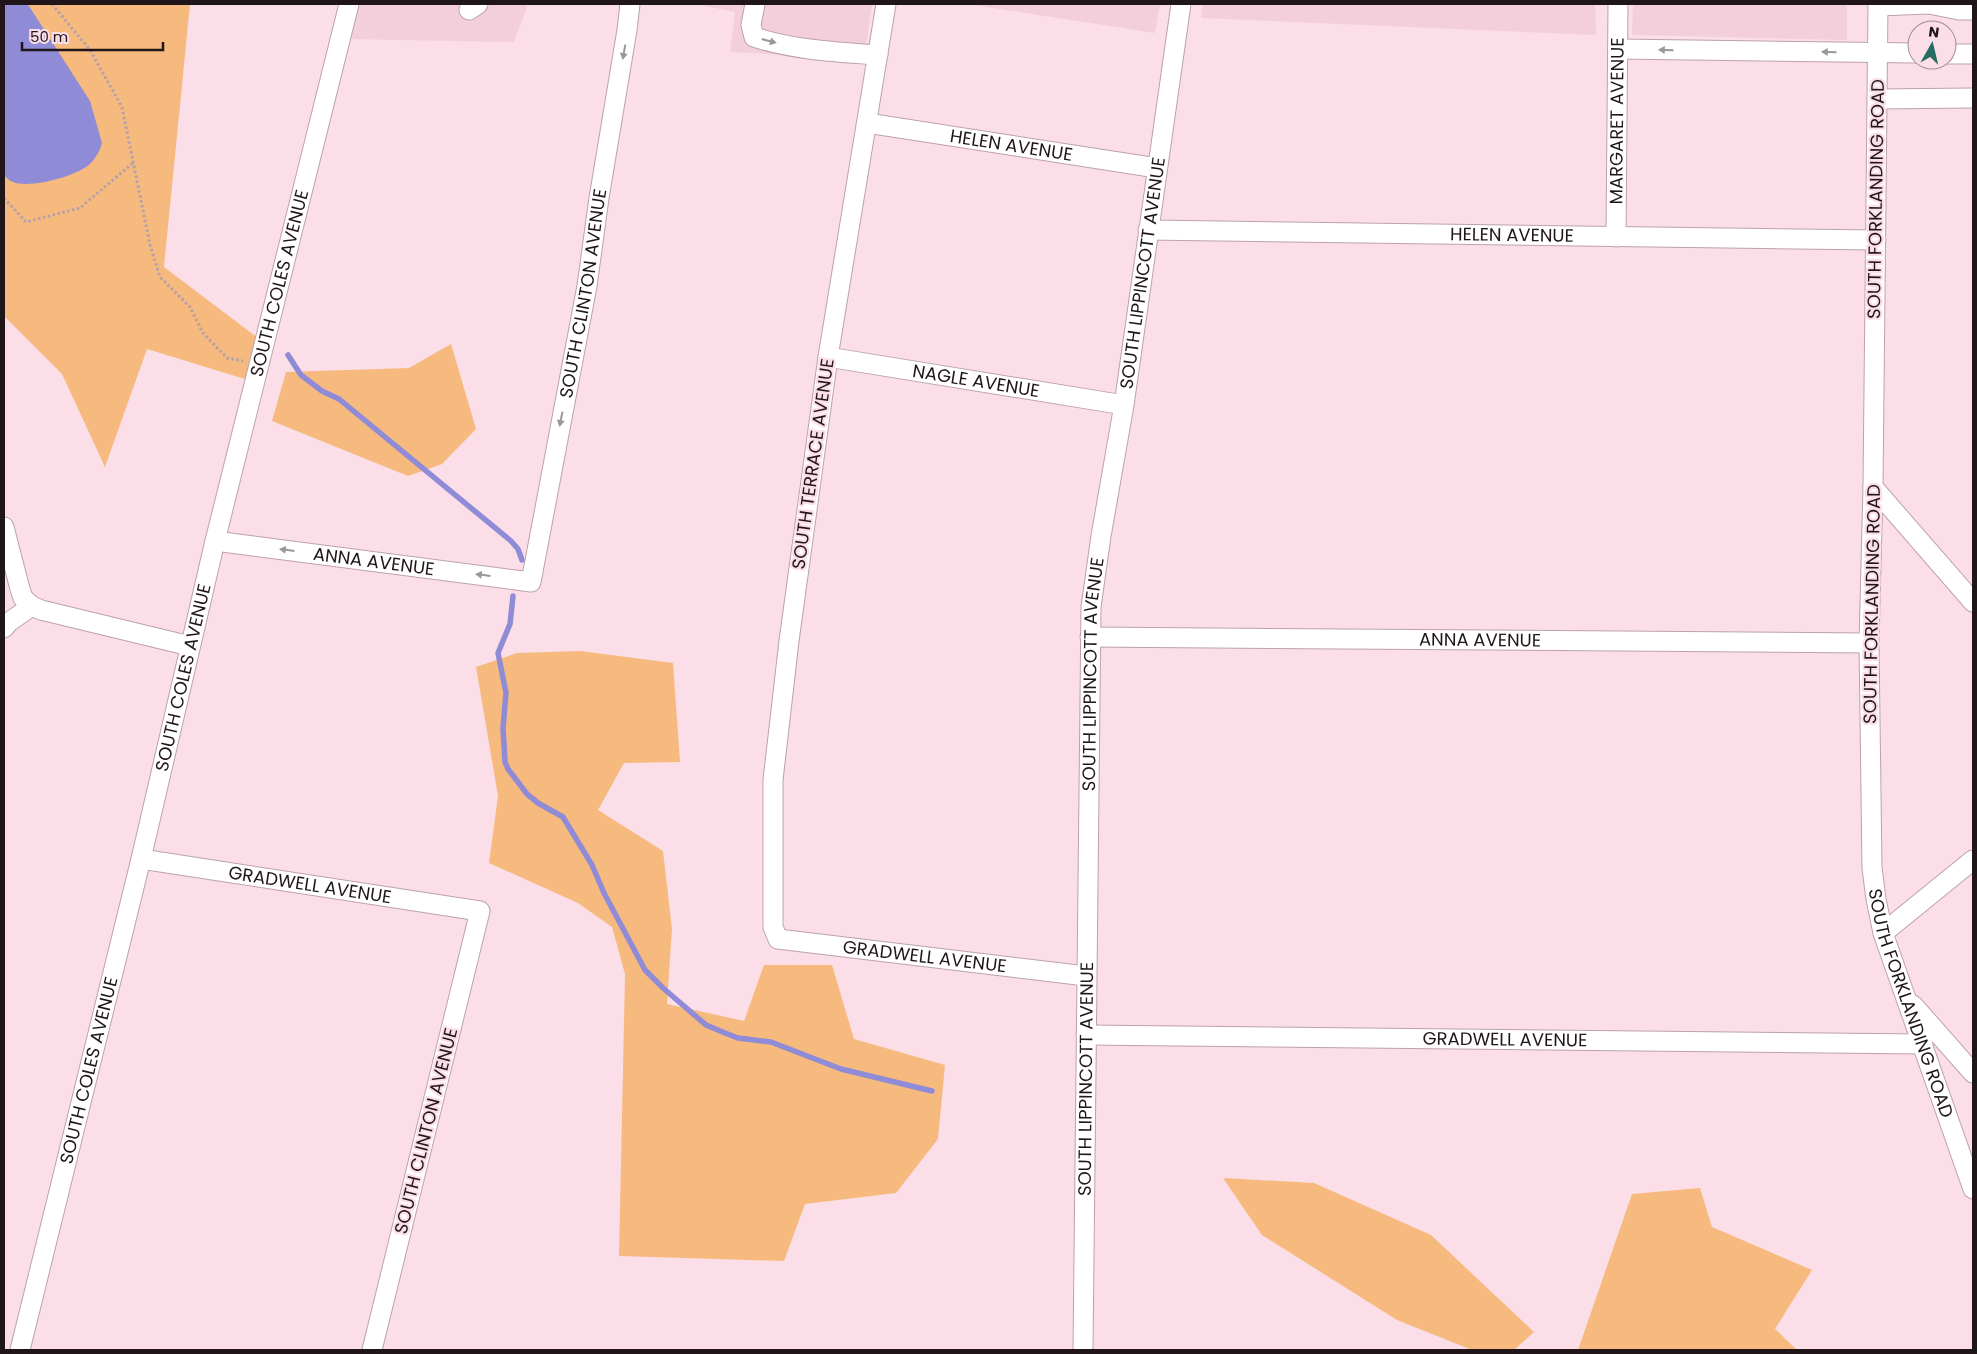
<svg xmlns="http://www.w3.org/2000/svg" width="1977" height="1354" font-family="Poppins,sans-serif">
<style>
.built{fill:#f3cedb}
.green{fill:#f6ba7f}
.water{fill:#8f8bd7}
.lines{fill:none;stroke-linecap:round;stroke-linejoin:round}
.stream{stroke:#8f8bd7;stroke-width:5.5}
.minor-casing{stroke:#bda2ab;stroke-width:21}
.path{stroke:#b7a0a8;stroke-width:3;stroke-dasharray:2.5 2.5;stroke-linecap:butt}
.minor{stroke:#fff;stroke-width:19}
.oneway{fill:#9b9698}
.labels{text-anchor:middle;stroke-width:4.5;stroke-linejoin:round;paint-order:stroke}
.street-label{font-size:18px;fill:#20161a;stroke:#fbdee8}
</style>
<rect width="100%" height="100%" fill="#fbdee8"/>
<!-- built -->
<g class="built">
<polygon points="354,4 528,4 514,42 346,39"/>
<polygon points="695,4 872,4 864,59 730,52 735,12"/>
<polygon points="967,4 1160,4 1155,33"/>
<polygon points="1203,4 1595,4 1596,35 1201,18"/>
<polygon points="1633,4 1847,4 1847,40 1632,35"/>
</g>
<!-- green -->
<g class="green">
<polygon points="4,4 190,4 164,267 270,347 261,384 147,349 105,467 62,374 4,316"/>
<polygon points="451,344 476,429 442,464 408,476 272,421 286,372 409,368"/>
<polygon points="580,651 673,663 680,762 624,763 598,810 663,851 672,929 667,1004 744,1021 764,965 832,965 854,1039 945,1065 938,1139 896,1193 805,1204 784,1261 619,1256 625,974 612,927 578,903 489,863 498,796 476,667 517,653"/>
<polygon points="1223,1178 1314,1183 1431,1235 1534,1332 1514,1350 1472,1350 1397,1320 1262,1235"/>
<polygon points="1700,1188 1712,1227 1812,1270 1775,1329 1797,1350 1578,1350 1632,1194"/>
</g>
<!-- water -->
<path class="water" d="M4,4h22l3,2 61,95 12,42c-2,8 -6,14 -11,20 -13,13 -61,26 -78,19 -4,-1 -6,-4 -9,-7z"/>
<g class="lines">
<!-- stream -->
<g class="stream">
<polyline points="288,355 301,375 322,391 339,399 511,541 518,549 522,560"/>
<polyline points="513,596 510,624 498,653 506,693 503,728 505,762 508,769 527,794 538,803 563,817 592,865 604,893 645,970 663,988 706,1025 725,1033 738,1038 771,1042 841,1069 932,1091"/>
</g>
<!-- minor casing -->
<g class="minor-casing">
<g id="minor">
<path d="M755,4l-4,21 3,12c39,13 83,15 124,18"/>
<path id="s1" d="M886,4l-58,353 -39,284 -16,139v147l5,12 308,37"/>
<path id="s2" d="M1878,4l-5,483 -4,156 3,225 4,31 7,34 90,256"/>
<polyline points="1878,6 1929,4 1959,10 1973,10"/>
<polyline points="469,10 478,4"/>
<polyline points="1618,49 1917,53"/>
<polyline points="1947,54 1973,54"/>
<polyline points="1877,99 1973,98"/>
<path id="s3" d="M867,123l290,45"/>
<path id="s4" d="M1148,230l728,10"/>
<path id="s5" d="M1616,237l2,-233"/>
<path id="s6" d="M828,357l296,48"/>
<polyline points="1873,487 1973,602"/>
<polyline points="4,527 20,589 23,598 32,606"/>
<path id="s7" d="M215,541l316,41 56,-296 12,-88 28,-168 3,-26"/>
<polyline points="4,628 9,622 32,606 41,610 190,646"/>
<path id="s8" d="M1090,637l779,6"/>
<path id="s9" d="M141,859l339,52 -108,439"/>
<polyline points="1883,933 1973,860"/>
<polyline points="1913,1005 1973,1073"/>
<path id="s10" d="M1086,1035l837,9"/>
<path id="s11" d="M20,1350l121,-491 74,-318 134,-537"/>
<path id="s12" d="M1083,1350l8,-743 10,-71 23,-131 57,-401"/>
</g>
</g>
<!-- path -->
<g class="path">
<polyline points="52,4 90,50 122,107 150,245 160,277 190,307 203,333 227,358 243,361"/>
<polyline points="4,198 26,222 80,208 134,162"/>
</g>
<!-- minor -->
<use href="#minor" class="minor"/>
</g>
<!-- one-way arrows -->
<defs><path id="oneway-solid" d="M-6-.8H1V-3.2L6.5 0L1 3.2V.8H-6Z" transform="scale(1.25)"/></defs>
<g class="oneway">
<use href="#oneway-solid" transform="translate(769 41) rotate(15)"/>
<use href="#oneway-solid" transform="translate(1666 50) rotate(-179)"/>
<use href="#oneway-solid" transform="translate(624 52) rotate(100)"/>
<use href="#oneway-solid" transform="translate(1829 52) rotate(-179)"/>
<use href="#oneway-solid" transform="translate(561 419) rotate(101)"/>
<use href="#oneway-solid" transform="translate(287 550) rotate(-173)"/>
<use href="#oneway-solid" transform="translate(483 575) rotate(-173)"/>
</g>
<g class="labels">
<!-- street labels -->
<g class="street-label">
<text dy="6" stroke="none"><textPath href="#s5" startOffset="116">MARGARET AVENUE</textPath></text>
<text dy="6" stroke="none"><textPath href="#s3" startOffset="146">HELEN AVENUE</textPath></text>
<text transform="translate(1876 199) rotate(-89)" y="6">SOUTH FORKLANDING ROAD</text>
<text dy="6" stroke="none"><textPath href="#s4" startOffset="364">HELEN AVENUE</textPath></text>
<text dy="6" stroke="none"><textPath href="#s12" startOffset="1081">SOUTH LIPPINCOTT AVENUE</textPath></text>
<text dy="6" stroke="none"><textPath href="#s11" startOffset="1098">SOUTH COLES AVENUE</textPath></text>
<text dy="6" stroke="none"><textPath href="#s7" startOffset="612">SOUTH CLINTON AVENUE</textPath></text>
<text dy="6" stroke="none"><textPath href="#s6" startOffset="150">NAGLE AVENUE</textPath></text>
<text transform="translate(813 464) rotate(-82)" y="6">SOUTH TERRACE AVENUE</text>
<text dy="6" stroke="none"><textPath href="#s7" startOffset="160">ANNA AVENUE</textPath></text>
<text transform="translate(1872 604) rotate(-89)" y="6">SOUTH FORKLANDING ROAD</text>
<text dy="6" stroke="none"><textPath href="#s8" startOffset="390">ANNA AVENUE</textPath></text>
<text dy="6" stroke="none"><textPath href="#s12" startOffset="676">SOUTH LIPPINCOTT AVENUE</textPath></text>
<text dy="6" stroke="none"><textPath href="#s11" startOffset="692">SOUTH COLES AVENUE</textPath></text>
<text dy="6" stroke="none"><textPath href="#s9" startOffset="171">GRADWELL AVENUE</textPath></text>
<text dy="6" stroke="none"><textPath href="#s1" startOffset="1092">GRADWELL AVENUE</textPath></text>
<text dy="6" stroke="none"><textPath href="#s2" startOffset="1005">SOUTH FORKLANDING ROAD</textPath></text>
<text dy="6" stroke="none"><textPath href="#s10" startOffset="419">GRADWELL AVENUE</textPath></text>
<text dy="6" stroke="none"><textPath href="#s11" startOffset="288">SOUTH COLES AVENUE</textPath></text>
<text dy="6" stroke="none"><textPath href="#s12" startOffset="271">SOUTH LIPPINCOTT AVENUE</textPath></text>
<text transform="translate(426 1131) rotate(-76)" y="6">SOUTH CLINTON AVENUE</text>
</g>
</g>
<!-- border -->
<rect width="1977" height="1354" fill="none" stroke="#20161a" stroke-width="10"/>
<!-- north arrow -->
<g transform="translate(1932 45) rotate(8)"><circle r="24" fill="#fbdee8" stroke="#a38e96"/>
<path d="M0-4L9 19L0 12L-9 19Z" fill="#256c62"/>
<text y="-8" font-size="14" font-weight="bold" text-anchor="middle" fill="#20161a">N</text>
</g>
<!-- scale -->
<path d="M22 42v8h141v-8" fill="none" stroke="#20161a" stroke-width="2.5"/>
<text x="30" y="42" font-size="15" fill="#20161a" stroke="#fbdee8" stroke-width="4" paint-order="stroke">50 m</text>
</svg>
